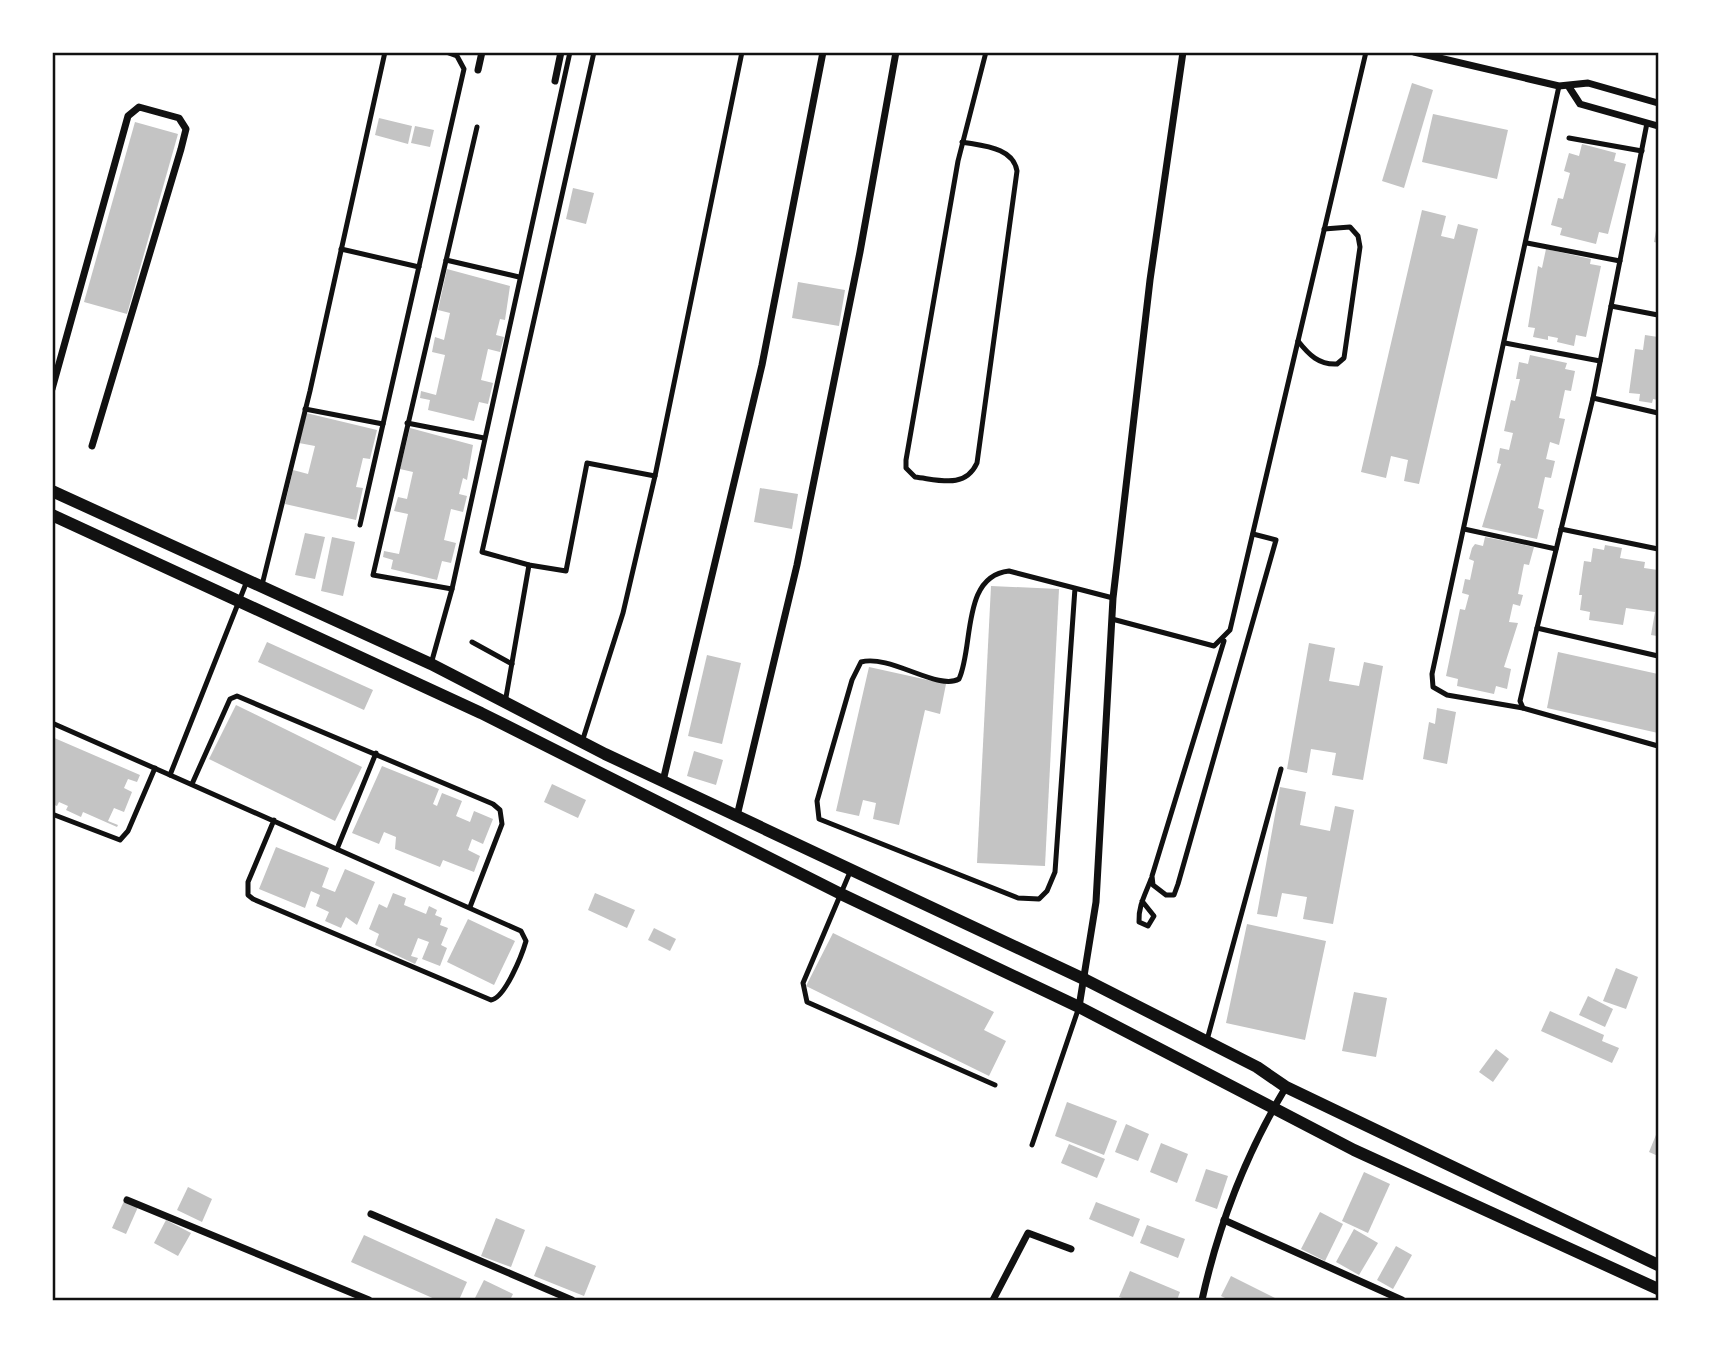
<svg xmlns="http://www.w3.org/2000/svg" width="1711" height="1353" font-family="'PT Sans Narrow',sans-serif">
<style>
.building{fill:#c4c4c4}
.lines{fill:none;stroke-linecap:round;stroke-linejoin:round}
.service{stroke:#111;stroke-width:5}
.minor{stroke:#111;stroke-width:7}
.tertiary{stroke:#111;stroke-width:12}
.neatline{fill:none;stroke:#111;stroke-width:2.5}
</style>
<rect width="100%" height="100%" fill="#fff"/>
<!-- building -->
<g class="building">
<polygon points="1412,83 1433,90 1404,188 1382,181"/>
<polygon points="1433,114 1508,130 1497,179 1422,162"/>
<polygon points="379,118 412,126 408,144 375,135"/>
<polygon points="135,122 178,134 127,314 84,302"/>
<polygon points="415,126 434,130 430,147 411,143"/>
<polygon points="1582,144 1616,153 1614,161 1626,164 1608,234 1599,232 1596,244 1560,235 1562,228 1551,225 1558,198 1563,199 1570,173 1564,171 1569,153 1579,156"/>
<polygon points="573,188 594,193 586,224 566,219"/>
<polygon points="1422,210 1446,216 1441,236 1454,239 1458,224 1478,229 1419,484 1404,481 1408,460 1391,456 1386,478 1361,472"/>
<polygon points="1657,225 1658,226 1658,243 1654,242"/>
<polygon points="1546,249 1591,259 1590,264 1601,266 1586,337 1576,335 1574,346 1557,342 1558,338 1548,336 1548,340 1533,337 1535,328 1528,327 1538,266 1542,268"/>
<polygon points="447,269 510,286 505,320 500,319 496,335 504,337 500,352 488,349 481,380 493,383 488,404 479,402 474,421 428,410 430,400 420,398 421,391 436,395 445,355 432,352 435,337 444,340 450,313 438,310"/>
<polygon points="798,282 845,290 839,326 792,318"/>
<polygon points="1645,335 1658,337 1658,400 1653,399 1652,403 1639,401 1640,394 1629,393 1635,349 1643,350"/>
<polygon points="1530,355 1567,363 1565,369 1575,371 1571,391 1565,390 1559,418 1565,419 1559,445 1550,442 1546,459 1555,461 1551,478 1545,477 1538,508 1544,510 1537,539 1482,527 1501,464 1497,463 1500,448 1509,450 1513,433 1504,431 1511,400 1515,401 1520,379 1516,379 1519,362 1528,364"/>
<polygon points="306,413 377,430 370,459 363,458 356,487 363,488 356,520 285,504 293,470 308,474 315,446 299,443"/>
<polygon points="410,428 473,445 467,480 463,478 459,494 467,496 463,512 451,509 444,540 456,543 451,563 442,561 437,580 391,569 393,560 383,557 384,551 399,554 408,514 394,511 398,497 407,499 413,472 400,469"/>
<polygon points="760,488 798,494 792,529 754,522"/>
<polygon points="305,533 325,537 315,579 295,575"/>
<polygon points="332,537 355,542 343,596 321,591"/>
<polygon points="1485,537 1534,547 1529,565 1524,564 1518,594 1523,595 1520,606 1513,604 1509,622 1518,623 1504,667 1511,669 1507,689 1496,686 1494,694 1457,686 1458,679 1446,676 1460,609 1465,610 1469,595 1462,593 1465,579 1470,580 1474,561 1469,559 1472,548 1475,544 1483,546"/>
<polygon points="1605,545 1622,548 1620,558 1645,562 1644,568 1658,570 1657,636 1651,635 1655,612 1626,608 1623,625 1589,620 1590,612 1580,610 1582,595 1579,595 1584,561 1591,562 1593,548 1604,550"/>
<polygon points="991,586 1059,589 1045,866 977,863"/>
<polygon points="267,642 373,690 364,710 258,662"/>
<polygon points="1309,643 1335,648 1329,681 1359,686 1364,662 1383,666 1363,780 1332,775 1336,753 1311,749 1307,773 1287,769"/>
<polygon points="1558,652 1658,674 1658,733 1547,708"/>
<polygon points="707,655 741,663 722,744 688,736"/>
<polygon points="869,667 946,684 940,714 925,710 899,825 873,819 876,803 863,800 859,816 836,811"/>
<polygon points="236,705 362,767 335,821 209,759"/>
<polygon points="1437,708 1456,712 1447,764 1423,759 1429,722 1435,724"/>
<polygon points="52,737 140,775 137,782 128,779 124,788 132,792 124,812 114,808 108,821 118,825 117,827 83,812 81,817 66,810 68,806 59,802 57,806 52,804"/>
<polygon points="694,751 723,760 716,785 687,776"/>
<polygon points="382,766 439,789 433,804 437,806 442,793 462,801 456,816 470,822 474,811 493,819 483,844 472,839 468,850 480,856 474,872 443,860 440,867 395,849 396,837 384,832 379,844 352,833"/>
<polygon points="552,784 586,800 578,818 544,802"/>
<polygon points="1280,787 1306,792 1300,825 1330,831 1335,806 1354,810 1333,924 1303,919 1307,897 1282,893 1277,917 1257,914"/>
<polygon points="276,847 329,868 322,887 335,892 345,869 375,882 357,925 346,917 341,928 325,921 329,912 316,906 320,895 311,891 305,908 259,889"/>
<polygon points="393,893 406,898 404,905 426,914 429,906 437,910 435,915 442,918 440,925 448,928 441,945 447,948 440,966 422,959 429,942 418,938 411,956 418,958 415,964 375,945 379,934 369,929 379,904 387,908"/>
<polygon points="595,893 635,910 627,928 588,910"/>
<polygon points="468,919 515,941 494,985 447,962"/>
<polygon points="1247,924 1326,941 1305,1040 1226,1023"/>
<polygon points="654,928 676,939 670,951 648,940"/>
<polygon points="833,933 994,1012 984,1030 1006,1041 989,1076 806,986"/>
<polygon points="1616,968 1638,977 1626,1009 1603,1001"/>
<polygon points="1354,992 1387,998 1376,1057 1342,1051"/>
<polygon points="1588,996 1613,1009 1605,1027 1579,1015"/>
<polygon points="1550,1011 1604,1035 1602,1041 1619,1048 1612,1063 1541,1031"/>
<polygon points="1496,1049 1509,1059 1493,1082 1479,1072"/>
<polygon points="1067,1102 1117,1121 1104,1155 1055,1136"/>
<polygon points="1126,1124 1149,1134 1138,1161 1115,1152"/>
<polygon points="1658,1130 1658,1156 1649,1152"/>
<polygon points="1161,1143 1188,1154 1177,1183 1150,1172"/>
<polygon points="1069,1144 1105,1159 1097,1178 1061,1163"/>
<polygon points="1206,1169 1228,1176 1217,1209 1195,1201"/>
<polygon points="1364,1172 1390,1184 1368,1233 1342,1221"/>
<polygon points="188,1187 212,1199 202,1222 177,1210"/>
<polygon points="124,1201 138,1207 126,1234 112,1228"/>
<polygon points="1096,1202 1140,1219 1133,1237 1089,1219"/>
<polygon points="1320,1212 1343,1224 1325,1261 1301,1249"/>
<polygon points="496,1218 525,1230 511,1267 481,1256"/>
<polygon points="166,1220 191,1233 178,1256 154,1243"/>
<polygon points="1147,1225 1185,1239 1178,1258 1140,1243"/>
<polygon points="1354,1229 1378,1243 1359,1275 1336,1262"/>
<polygon points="364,1235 467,1282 459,1300 437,1300 351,1262"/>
<polygon points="546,1246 596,1266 584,1296 534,1276"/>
<polygon points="1396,1246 1412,1255 1393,1289 1377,1280"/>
<polygon points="1130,1271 1180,1292 1177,1300 1128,1300 1119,1297"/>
<polygon points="1231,1276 1279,1300 1229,1300 1221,1296"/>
<polygon points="484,1280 513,1294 510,1300 474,1300"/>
</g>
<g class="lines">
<!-- service -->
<g class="service">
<polyline points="594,52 482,552 529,565 566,571 587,463 655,476 742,52"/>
<polyline points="1647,123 1593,398 1537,628 1658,656"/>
<polyline points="1569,138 1642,151"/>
<path d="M962,142c21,4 51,5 55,29l-40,292c-12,26 -37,17 -62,14l-9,-9v-8l52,-299 28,-109"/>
<polyline points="1527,243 1620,261"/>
<polyline points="341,249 419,267"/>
<polyline points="446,260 519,277"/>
<polyline points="1611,306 1658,315"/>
<path d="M1298,341c11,14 21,24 39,23l7,-6 16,-111 -2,-11 -8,-9 -26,2"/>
<polyline points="1505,343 1600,361"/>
<polyline points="1593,398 1658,413"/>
<polyline points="305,409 383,424"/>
<polyline points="407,423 484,438"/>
<polyline points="360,525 464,69 457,56 446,52"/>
<polyline points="1464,529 1556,549"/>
<polyline points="1561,529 1658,549"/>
<path d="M247,581l-77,194 351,156 5,10c-4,14 -21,57 -35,59l-238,-101 -5,-4v-13l26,-62"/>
<polyline points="262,585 310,391 385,52"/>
<path d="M1075,588l-20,284 -8,19 -8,8 -21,-1 -199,-79 -2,-18 35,-121 9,-18c29,-8 77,29 98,17 15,-32 2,-103 50,-108l104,27"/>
<polyline points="452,589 373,575 477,127"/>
<polyline points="1112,619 1214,646 1230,630 1366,52"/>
<polyline points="1537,628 1520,701 1523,708 1658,746"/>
<polyline points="1224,641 1152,876 1153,885 1166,895 1174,895 1178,884 1276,540 1253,534"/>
<polyline points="472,642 512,664"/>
<polyline points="431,664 452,589 570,52"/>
<polyline points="505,703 529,565"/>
<polyline points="1523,708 1447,695 1433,687 1432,674 1559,86"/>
<polyline points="52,723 170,775"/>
<polyline points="582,742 623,613 655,476"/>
<polyline points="192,784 230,699 237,696 493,804 500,810 502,824 470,907"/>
<polyline points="52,814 120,840 128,831 155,768"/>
<polyline points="337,849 376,753"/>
<polyline points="850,872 803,983 807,1002 995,1085"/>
<path d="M1142,901l12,15 -6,10 -9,-4c-1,-16 7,-29 12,-43"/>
<polyline points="1207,1040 1281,769"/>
<polyline points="1032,1145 1079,1007"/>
</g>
<!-- minor -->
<g class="minor">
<polyline points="1414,52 1559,86 1588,83 1658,103"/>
<polyline points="478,70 482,52"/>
<polyline points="555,81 561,52"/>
<polyline points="1569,87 1580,104 1658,126"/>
<polyline points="52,389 128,116 139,107 179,118 186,129 181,149 92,446"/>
<polyline points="663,781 762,365 823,52"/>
<polyline points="737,816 797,565 860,252 896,52"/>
<polyline points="1079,1007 1096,902 1113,598 1150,280 1183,52"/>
<polyline points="127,1200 369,1300"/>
<polyline points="371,1214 572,1300"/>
<polyline points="1224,1220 1402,1300"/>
<polyline points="993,1300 1028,1233 1071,1249"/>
<path d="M1202,1300c16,-73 45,-148 84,-213"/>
</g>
<!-- tertiary -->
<g class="tertiary">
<polyline points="52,491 431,664 605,754 1086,980 1257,1067 1286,1087 1658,1265"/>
<polyline points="52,515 481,713 841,894 1079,1007 1354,1150 1658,1289"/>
</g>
</g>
<!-- border -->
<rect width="1711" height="1353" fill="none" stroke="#ffffff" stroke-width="108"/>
<rect x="54" y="54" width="1603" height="1245" class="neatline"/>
</svg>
